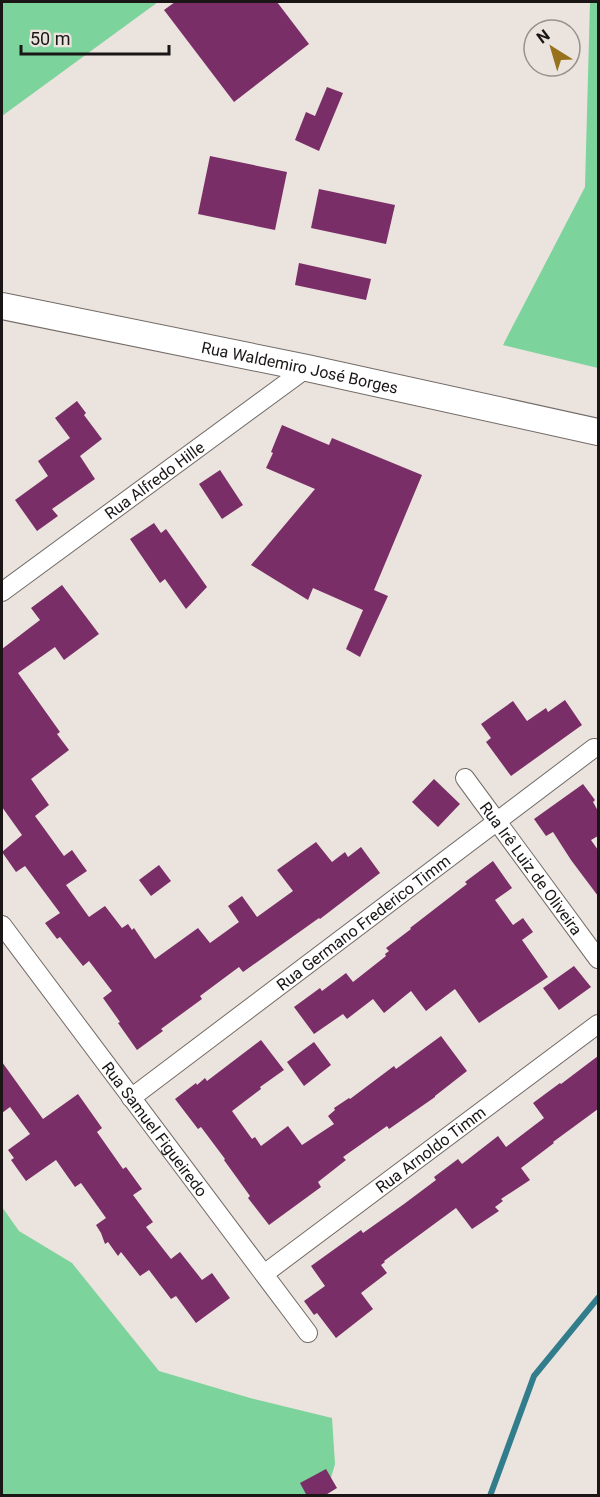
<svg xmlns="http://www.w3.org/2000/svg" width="600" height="1497" font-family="Roboto,sans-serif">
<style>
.green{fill:#7cd39b}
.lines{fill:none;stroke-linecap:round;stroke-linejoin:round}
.stream{stroke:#327d8c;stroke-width:6}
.building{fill:#7a2e67}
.minor-casing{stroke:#726b67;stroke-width:20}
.secondary-casing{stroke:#726b67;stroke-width:28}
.minor{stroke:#fff;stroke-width:18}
.secondary{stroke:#fff;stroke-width:26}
.labels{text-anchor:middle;stroke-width:6;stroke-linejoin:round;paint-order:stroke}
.street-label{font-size:16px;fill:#191615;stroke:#ebe3de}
</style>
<rect width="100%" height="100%" fill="#ebe3de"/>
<!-- green -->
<g class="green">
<polygon points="2,2 158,2 2,116"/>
<polygon points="590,2 598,2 598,368 503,345 585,187"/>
<polygon points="2,1207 19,1231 72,1263 159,1371 250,1398 332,1418 335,1464 326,1495 2,1495"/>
</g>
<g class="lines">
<!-- stream -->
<polyline class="stream" points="490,1496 534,1376 598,1298"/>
</g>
<!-- building -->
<g class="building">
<polygon points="175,2 277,2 309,44 234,102 164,10"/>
<polygon points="327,87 343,93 319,151 295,140 306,112 315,116"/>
<polygon points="210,156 287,172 275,230 198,214"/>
<polygon points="319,189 395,205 386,244 311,228"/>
<polygon points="299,263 371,279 366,300 295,285"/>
<polygon points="77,401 86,413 84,415 102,439 80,456 95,479 52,509 58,516 37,531 15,500 48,476 38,461 70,438 55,418"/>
<polygon points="282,425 329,445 332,438 422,475 374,590 388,596 360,657 346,649 363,610 313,588 308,600 251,565 315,489 266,468 273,453 271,452"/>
<polygon points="220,470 243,505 222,519 199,484"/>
<polygon points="154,523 161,533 166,529 207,587 186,609 165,579 160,583 130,539"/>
<polygon points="62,585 99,634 64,660 55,647 18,673 60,732 57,734 69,750 31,779 49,805 35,816 64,856 72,850 87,871 66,885 89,917 105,906 122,928 128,924 132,930 134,928 155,959 198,928 210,943 239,922 228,906 242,896 257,917 293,891 277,870 316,842 332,862 345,852 348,857 361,847 380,873 320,919 319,918 243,972 239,967 200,996 202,999 161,1029 163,1031 137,1050 118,1023 120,1022 103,998 112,991 89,961 83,966 60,937 57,939 45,923 60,913 25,866 16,872 2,852 22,835 2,807 2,649 40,620 31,608"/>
<polygon points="565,700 582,725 511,776 486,742 491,738 481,724 513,701 527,721 546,708 548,712"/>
<polygon points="434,779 460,804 438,827 412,802"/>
<polygon points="583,784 595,800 593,802 598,811 598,836 591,840 598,850 598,896 571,860 553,832 546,836 534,819"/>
<polygon points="493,861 512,888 495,900 513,925 523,918 533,932 522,940 548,977 479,1023 455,989 426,1011 411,991 384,1013 373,999 347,1019 343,1014 314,1034 294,1007 320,988 322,991 346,973 353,982 386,956 385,954 389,951 386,948 411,929 410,928 467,884 465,882"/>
<polygon points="159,865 171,881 151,896 139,880"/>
<polygon points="574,966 591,987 559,1010 543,988"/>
<polygon points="441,1036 467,1071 435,1096 435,1097 389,1129 387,1126 343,1157 346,1160 318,1182 321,1187 269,1225 248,1198 250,1196 224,1160 225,1159 201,1127 198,1129 175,1099 196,1083 197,1085 205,1078 207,1081 261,1040 284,1070 260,1087 261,1089 232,1111 252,1139 255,1137 261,1146 288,1126 302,1145 334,1124 328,1116 335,1110 334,1108 349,1098 350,1099 394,1066 396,1069"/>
<polygon points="314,1042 331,1065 304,1086 287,1062"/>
<polygon points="598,1056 598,1109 553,1142 554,1143 521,1168 530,1180 501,1199 503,1201 495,1207 499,1211 472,1229 456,1208 384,1261 385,1262 381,1265 387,1273 361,1293 373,1309 336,1338 317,1313 314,1315 304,1301 325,1286 311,1266 361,1230 363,1233 404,1204 436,1180 434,1177 458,1159 462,1164 498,1136 506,1147 544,1118 533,1103 560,1083 561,1084"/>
<polygon points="2,1062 43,1119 78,1094 102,1128 97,1132 123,1169 126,1167 142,1189 133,1195 153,1222 146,1227 171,1259 180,1252 202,1280 212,1273 230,1298 196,1323 176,1296 171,1299 149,1270 140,1276 121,1252 118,1256 108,1242 105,1244 101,1233 96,1225 106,1218 81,1183 75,1187 56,1160 26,1181 11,1160 14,1158 8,1150 30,1134 10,1107 2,1113"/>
<polygon points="326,1469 337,1488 324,1496 307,1496 300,1483"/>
</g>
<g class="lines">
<!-- minor casing -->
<g class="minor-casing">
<g id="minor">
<path id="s1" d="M2,592l305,-224"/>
<path id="s2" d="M465,778l133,181"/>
<path id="s3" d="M2,925l306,408"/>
<path id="s4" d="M131,1098l463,-350"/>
<path id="s5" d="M264,1274l334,-250"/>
</g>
</g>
<!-- secondary casing -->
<g class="secondary-casing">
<g id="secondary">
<path id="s6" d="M2,306l305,62 291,64"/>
</g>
</g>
<!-- minor -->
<use href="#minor" class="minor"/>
<!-- secondary -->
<use href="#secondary" class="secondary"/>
</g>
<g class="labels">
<!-- street labels -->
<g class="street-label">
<text dy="6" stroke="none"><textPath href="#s6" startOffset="304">Rua Waldemiro José Borges</textPath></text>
<text dy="6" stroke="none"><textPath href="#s1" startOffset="189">Rua Alfredo Hille</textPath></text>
<text dy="6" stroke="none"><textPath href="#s2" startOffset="112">Rua Irê Luiz de Oliveira</textPath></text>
<text dy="6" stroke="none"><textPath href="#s4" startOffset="291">Rua Germano Frederico Timm</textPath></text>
<text dy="6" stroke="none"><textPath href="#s3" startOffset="255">Rua Samuel Figueiredo</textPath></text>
<text dy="6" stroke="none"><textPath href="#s5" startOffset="208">Rua Arnoldo Timm</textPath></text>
</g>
</g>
<!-- border -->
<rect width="600" height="1497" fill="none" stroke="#191615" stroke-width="6"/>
<!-- north arrow -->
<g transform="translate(552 48) rotate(323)"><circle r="28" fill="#ebe3de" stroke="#97918e" stroke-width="1.5"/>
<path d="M0-4.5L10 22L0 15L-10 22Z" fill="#97711b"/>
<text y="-9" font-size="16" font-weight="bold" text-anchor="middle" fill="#191615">N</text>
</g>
<!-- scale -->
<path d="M21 45v9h148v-9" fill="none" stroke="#191615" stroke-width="3"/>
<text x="30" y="45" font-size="18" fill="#191615" stroke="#ebe3de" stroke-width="4.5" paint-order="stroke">50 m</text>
</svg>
